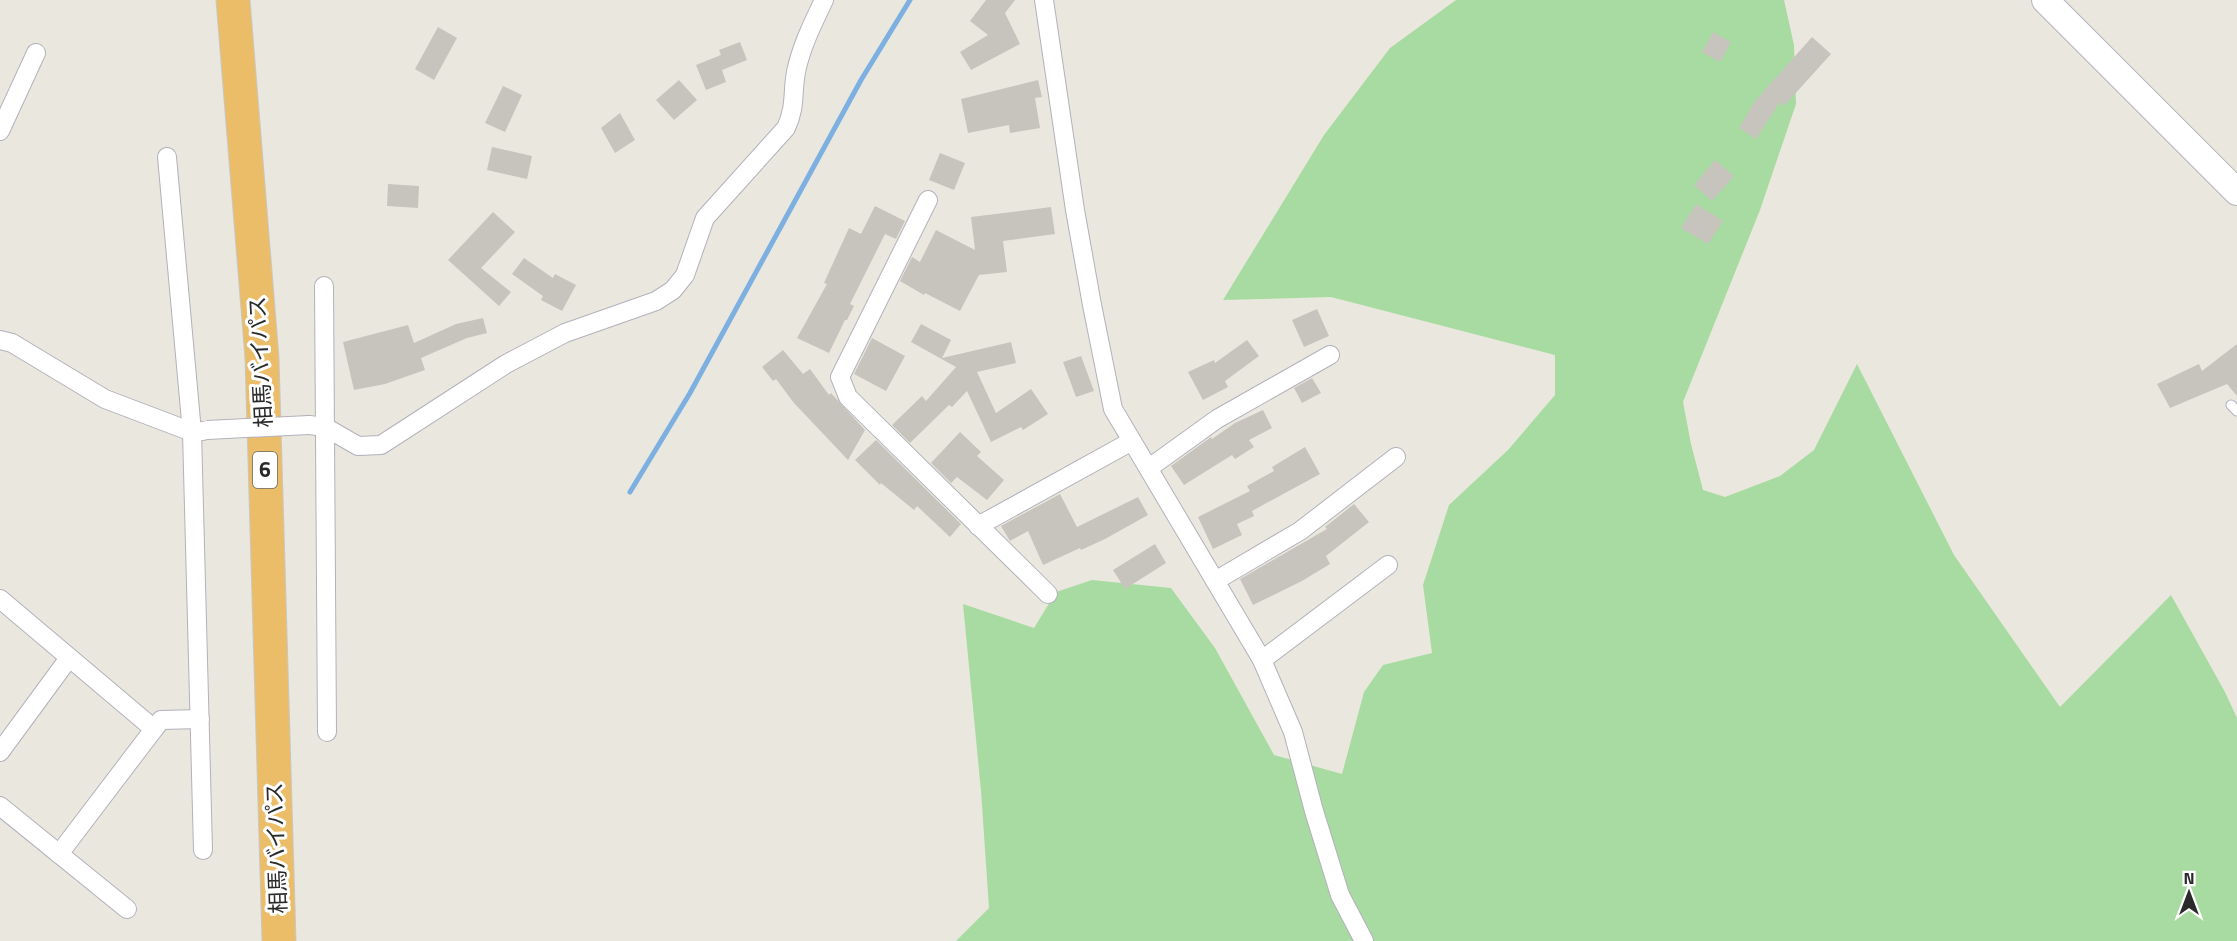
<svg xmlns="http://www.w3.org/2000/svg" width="2237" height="941" font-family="'Titillium Web','Noto Sans JP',sans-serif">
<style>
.green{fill:#a8dba1}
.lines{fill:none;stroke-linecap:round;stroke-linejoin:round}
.stream{stroke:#7db0e0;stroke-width:5}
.building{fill:#c6c4bd}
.lane-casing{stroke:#b2b1bc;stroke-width:11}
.street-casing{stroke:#b2b1bc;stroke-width:20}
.secondary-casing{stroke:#b2b1bc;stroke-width:28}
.highway-casing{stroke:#c8c8c8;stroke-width:35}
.lane{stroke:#fff;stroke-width:9}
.street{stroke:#fff;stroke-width:18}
.secondary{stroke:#fff;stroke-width:26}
.highway{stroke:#ebbd68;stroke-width:33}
.street-bridge-casing{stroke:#b2b1bc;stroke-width:20;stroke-linecap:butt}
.street-bridge{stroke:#fff;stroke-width:18}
.labels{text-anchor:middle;stroke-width:6;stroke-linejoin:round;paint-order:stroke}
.shield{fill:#fff;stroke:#6a6a6a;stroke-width:1.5}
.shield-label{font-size:21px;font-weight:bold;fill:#2a2a2a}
.street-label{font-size:22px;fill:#2a2a2a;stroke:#fff}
</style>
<rect width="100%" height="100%" fill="#eae8de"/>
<!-- green -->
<polygon class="green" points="1456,0 1784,0 1794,45 1796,104 1760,210 1683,402 1691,444 1703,490 1725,497 1780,476 1814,450 1857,364 1954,555 2060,707 2171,595 2225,692 2237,718 2237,941 956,941 989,908 981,791 963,604 1034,628 1056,592 1092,580 1171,588 1215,648 1274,755 1342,774 1364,692 1383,665 1432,653 1423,585 1449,505 1508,450 1555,395 1555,355 1331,297 1223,300 1324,135 1390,48"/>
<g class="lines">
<!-- stream -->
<polyline class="stream" points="630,492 690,393 861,80 910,0"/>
</g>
<!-- building -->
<g class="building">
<polygon points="986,0 1015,0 1005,13 1020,44 971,70 960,52 988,35 970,21"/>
<polygon points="438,27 457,38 434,80 415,69"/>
<polygon points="1713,32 1731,42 1720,62 1702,52"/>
<polygon points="1812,37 1831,54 1784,106 1780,102 1756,139 1739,128 1755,101"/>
<polygon points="740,42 747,60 722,70 726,82 706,90 696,65 721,55 719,50"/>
<polygon points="679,80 697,100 674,120 656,100"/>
<polygon points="1038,80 1042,97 1035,98 1040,128 1010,133 1009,125 968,133 961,99"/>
<polygon points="503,86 522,95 505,132 485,123"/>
<polygon points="620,113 635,140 615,153 601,128"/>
<polygon points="492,147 532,156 527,179 487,170"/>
<polygon points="940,153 965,163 954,190 929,180"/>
<polygon points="1715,160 1734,176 1712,201 1694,185"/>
<polygon points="388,184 419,186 418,208 387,206"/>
<polygon points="1696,204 1723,221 1708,244 1681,228"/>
<polygon points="875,206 905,221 896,239 885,234 850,304 854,306 847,320 845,320 829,353 797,338 827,284 824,283 849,228 861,234"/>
<polygon points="1051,207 1055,234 1003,241 1007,272 979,275 960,311 925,293 924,295 900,281 912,257 920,262 936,230 975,250 971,217"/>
<polygon points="493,212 515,232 481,268 511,292 499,306 448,260"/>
<polygon points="524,258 553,278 555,274 576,285 562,311 541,300 543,296 512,274"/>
<polygon points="1317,309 1329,336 1304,347 1292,320"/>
<polygon points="483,318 487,333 467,338 421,358 425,370 385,384 354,390 343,342 408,325 414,343 456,324"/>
<polygon points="921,324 951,340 942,358 1011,342 1016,363 977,372 996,413 1031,389 1048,414 1023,430 1021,427 991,442 967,391 952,407 949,405 910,443 892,425 922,396 926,401 956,367 911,342"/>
<polygon points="872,338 905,356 886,391 854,374"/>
<polygon points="1247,340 1259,356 1225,381 1228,387 1203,400 1188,372 1214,360 1215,363"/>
<polygon points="2237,344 2237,396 2227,384 2170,408 2157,384 2199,364 2202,371"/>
<polygon points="783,350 803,374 810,369 829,395 831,393 865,430 848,460 794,403 776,379 773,381 762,367"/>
<polygon points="1081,356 1094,391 1076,397 1063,362"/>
<polygon points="1312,378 1321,393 1302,403 1294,388"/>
<polygon points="1263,410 1272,428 1249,440 1254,447 1235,459 1232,455 1184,485 1171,466 1211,437 1212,439 1235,423"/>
<polygon points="960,432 981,452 977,456 1004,480 987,500 957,477 951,483 931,463"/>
<polygon points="876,440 961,524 950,537 917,506 914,510 881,483 880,485 855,460"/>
<polygon points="1305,447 1320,474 1252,511 1254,516 1237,524 1242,535 1213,549 1198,517 1250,491 1247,486 1274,471 1272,467"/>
<polygon points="1060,494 1077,527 1138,497 1148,515 1105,539 1081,550 1080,548 1043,565 1028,531 1010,541 1001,526"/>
<polygon points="1354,504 1369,522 1326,556 1330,564 1302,581 1253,605 1240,579 1327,529 1325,527"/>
<polygon points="1155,544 1166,563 1125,589 1113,570"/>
</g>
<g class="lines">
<!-- lane casing -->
<g class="lane-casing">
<polyline id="lane" points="2231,405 2237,411"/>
</g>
<!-- street casing -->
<g class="street-casing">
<g id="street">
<polyline points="1044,0 1075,210 1092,305 1113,409 1262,660 1293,732 1314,811 1340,895 1364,941"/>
<polyline points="0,131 36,53"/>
<polyline points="167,157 192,432 203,850"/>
<polyline points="928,200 840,377 848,397 1048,594"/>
<polyline points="324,286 327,732"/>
<polyline points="0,340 12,343 105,399 192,432 203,431"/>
<path d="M309,425l16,2 33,19 23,-1 125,-81 59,-31 91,-32 17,-11 12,-15 20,-57 81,-90c10,-21 6,-35 10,-56 5,-25 17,-49 28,-72"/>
<polyline points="1149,468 1217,419 1330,355"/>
<polyline points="978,526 1132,441"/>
<polyline points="1215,581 1300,531 1396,457"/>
<polyline points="0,599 154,729 59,854"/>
<polyline points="1262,660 1388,565"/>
<polyline points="154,729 161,720 200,719"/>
<polyline points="0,752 69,658"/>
<polyline points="0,806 127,909"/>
</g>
</g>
<!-- secondary casing -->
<g class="secondary-casing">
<polyline id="secondary" points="2045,0 2237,192"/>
</g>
<!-- highway casing -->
<g class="highway-casing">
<polyline id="highway" points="233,0 262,358 279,941"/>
</g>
<!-- lane -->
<use href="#lane" class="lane"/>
<!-- street -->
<use href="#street" class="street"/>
<!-- secondary -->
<use href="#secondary" class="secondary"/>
<!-- highway -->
<use href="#highway" class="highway"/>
<!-- street-bridge casing -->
<g class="street-bridge-casing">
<polyline id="street-bridge" points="207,430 309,425"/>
</g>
<!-- street-bridge -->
<use href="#street-bridge" class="street-bridge"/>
</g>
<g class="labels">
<!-- shield labels -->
<rect class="shield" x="253" y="452" width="24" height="36" rx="4.5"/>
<g class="shield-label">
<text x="265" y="477">6</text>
</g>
<!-- street labels -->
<g class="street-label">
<text transform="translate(260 362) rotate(-93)" y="8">相馬バイパス</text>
<text transform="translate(276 848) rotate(-92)" y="8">相馬バイパス</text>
</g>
</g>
<!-- north arrow -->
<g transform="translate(2189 893)" stroke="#ffffff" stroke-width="4.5" paint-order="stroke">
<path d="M0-4.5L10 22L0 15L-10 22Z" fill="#2a2a2a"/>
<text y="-9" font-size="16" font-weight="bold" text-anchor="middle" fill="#2a2a2a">N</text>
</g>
</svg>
